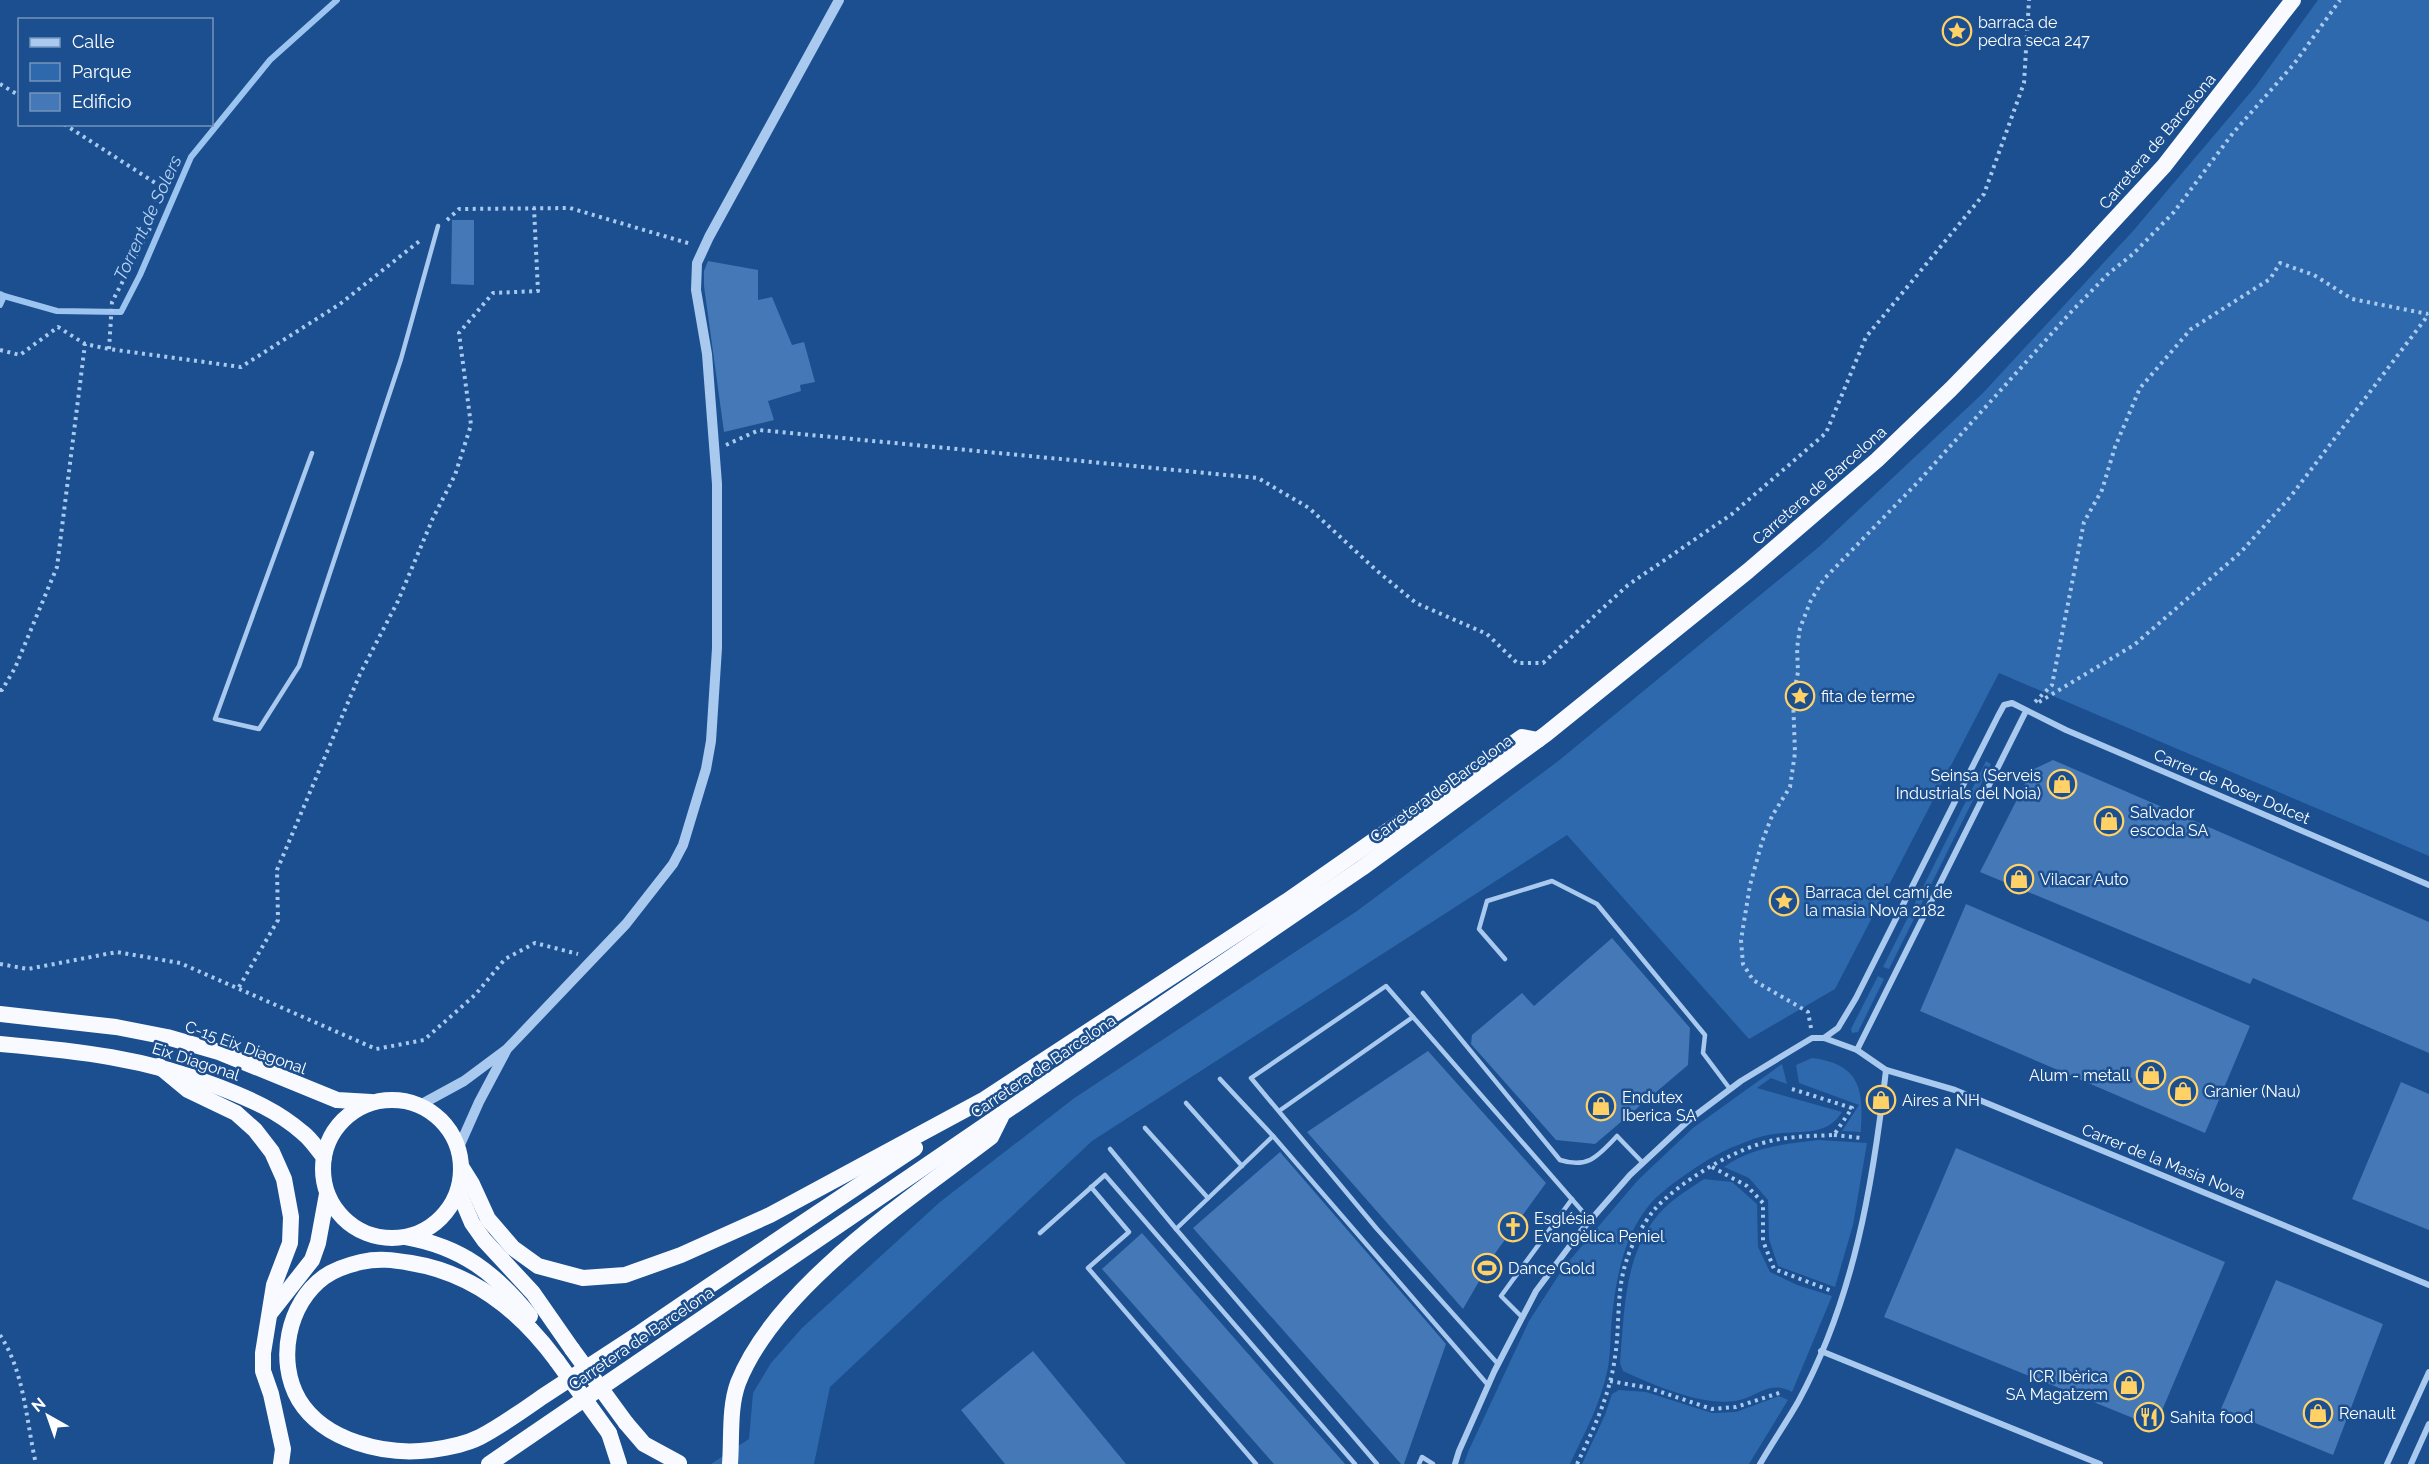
<svg xmlns="http://www.w3.org/2000/svg" width="2429" height="1464" font-family="Raleway,sans-serif">
<style>
.green{fill:#2e69ad}
.lines{fill:none;stroke-linecap:round;stroke-linejoin:round}
.stream{stroke:#9cc4f0;stroke-width:6}
.building{fill:#4478b7}
.path{stroke:#a9c9ee;stroke-width:4;stroke-dasharray:3 4.5;stroke-linecap:butt}
.service{stroke:#a9c9ee;stroke-width:4.5}
.minor{stroke:#a9c9ee;stroke-width:6}
.tertiary{stroke:#a9c9ee;stroke-width:10}
.trunk{stroke:#f8faff;stroke-width:16}
.trunk-bridge{stroke:#f8faff;stroke-width:16}
.labels{text-anchor:middle;stroke-width:5;stroke-linejoin:round;paint-order:stroke}
.poi-label{font-size:16px;fill:#fff;stroke:#1b4f8f;text-anchor:start}
.street-label{font-size:16px;fill:#fff;stroke:#1b4f8f}
.water-label{font-size:18px;font-style:italic;fill:#b5d3f5;stroke:#1b4f8f}
</style>
<rect width="100%" height="100%" fill="#1b4f8f"/>
<!-- green -->
<g class="green">
<polygon points="2318,0 2429,0 2429,856 1999,673 1835,989 1749,1039 1567,835 1092,1141 830,1387 814,1464 711,1464 749,1439 753,1393 771,1363 802,1328 940,1202 1073,1099 1357,911 1557,762 1820,546 1982,394 2133,231 2255,87"/>
<polygon points="1986,761 1991,764 1889,969 1883,967"/>
<polygon points="1878,976 1884,979 1858,1032 1852,1033 1851,1029"/>
<path d="M1812,1058c48,6 52,31 49,74l-19,-1 17,-26 -60,-22 -3,-18z"/>
<path d="M1782,1064l5,20 -16,-6 -14,10 85,24c-16,27 -48,17 -74,23 -12,2 -24,8 -35,12 -21,8 -67,39 -82,56 -27,31 -35,75 -39,114 -2,18 -1,37 -5,55 -7,33 -23,62 -37,92h-106l4,-12 61,-131 35,-54 74,-87 55,-52z"/>
<path d="M1818,1140l49,3 -14,82 -18,62 -57,-21 -9,-27 -1,-39 -19,-22 -25,-11c27,-20 61,-23 94,-27z"/>
<path d="M1704,1179l28,3 25,22 1,43 12,25 27,13 35,11 -40,96c-24,-13 -35,6 -57,9 -33,5 -82,-16 -112,-30l-3,-8c4,-47 4,-104 34,-143 13,-18 32,-29 50,-41z"/>
<polygon points="1619,1390 1646,1392 1712,1413 1736,1412 1779,1396 1788,1400 1749,1464 1582,1464 1605,1415 1612,1394"/>
</g>
<g class="lines">
<!-- stream -->
<g class="stream">
<polyline points="0,294 4,296 0,305"/>
<polyline points="4,296 57,311 121,312 140,275 191,157 270,60 337,0"/>
</g>
</g>
<!-- building -->
<g class="building">
<polygon points="452,220 474,220 474,285 451,284"/>
<polygon points="708,261 758,270 758,300 772,297 792,345 804,342 815,382 800,385 801,391 768,401 774,420 724,432 704,286 704,271"/>
<polygon points="2053,760 2429,922 2429,1053 2253,978 2250,984 1980,872 2032,770"/>
<polygon points="1966,904 2250,1026 2205,1133 1920,1011"/>
<polygon points="1612,938 1690,1028 1688,1065 1595,1144 1556,1140 1471,1044 1472,1035 1522,993 1534,1006"/>
<polygon points="1428,1051 1546,1183 1496,1252 1463,1309 1307,1132"/>
<polygon points="2401,1082 2429,1094 2429,1230 2352,1199"/>
<polygon points="1956,1148 2225,1262 2155,1427 1884,1317"/>
<polygon points="1280,1152 1446,1344 1404,1464 1401,1464 1193,1228"/>
<polygon points="1142,1233 1345,1464 1274,1464 1102,1269"/>
<polygon points="2276,1280 2383,1324 2333,1455 2221,1409"/>
<polygon points="1033,1351 1126,1464 1005,1464 961,1410"/>
</g>
<g class="lines">
<!-- path -->
<g class="path">
<polyline points="0,84 20,96"/>
<polyline points="64,124 160,186 149,231 112,302 109,349"/>
<polyline points="447,220 459,209 570,208 691,244"/>
<polyline points="0,350 20,355 58,327 85,344 109,349 241,367 340,304 422,239"/>
<polyline points="726,445 759,430 1258,478 1309,508 1376,570 1416,603 1487,634 1517,663 1543,663 1628,585 1732,514 1826,433 1866,337 1984,194 2024,83 2029,0"/>
<polyline points="0,690 2,690 15,668 57,567 85,344"/>
<polyline points="2035,702 2052,685 2084,522 2102,490 2115,447 2140,388 2191,329 2270,279 2280,263 2314,275 2352,299 2428,314"/>
<polyline points="2039,702 2134,645 2241,552 2291,496 2429,314"/>
<polyline points="0,964 28,969 117,952 180,963 376,1049 424,1040 475,995 505,959 535,943 578,954"/>
<polyline points="239,987 278,920 277,870 360,674 398,601 433,518 455,475 471,425 459,333 493,293 538,291 534,208"/>
<polyline points="1811,1028 1808,1012 1753,980 1743,964 1741,940 1750,885 1762,842 1772,816 1790,787 1795,753 1793,697 1798,672 1797,648 1800,628 1811,600 1824,579 1918,482 2072,311 2109,273 2133,254 2174,212 2233,133 2294,64 2340,0"/>
<polyline points="1834,1135 1862,1138"/>
<polyline points="1712,1167 1747,1186 1763,1203 1763,1241 1774,1269 1832,1291"/>
<path d="M0,1335c25,38 26,86 36,129"/>
<polyline points="1610,1381 1649,1388 1712,1409 1736,1407 1782,1392"/>
<path d="M1577,1464c16,-34 33,-69 38,-107 5,-31 1,-64 11,-95 5,-17 17,-38 28,-52 26,-29 83,-63 121,-70 19,-4 39,-4 59,-5l18,-27 -60,-19"/>
</g>
<!-- service -->
<g class="service">
<polyline points="312,453 215,719 259,729 299,666 401,359 438,226"/>
<polyline points="1505,959 1479,929 1487,901 1552,881 1597,904 1705,1035 1703,1053 1730,1089"/>
<path d="M1423,993l137,167c28,9 38,-4 57,-24l26,27"/>
<polyline points="1220,1079 1273,1136"/>
<polyline points="1186,1103 1242,1166"/>
<polyline points="1279,1111 1413,1017"/>
<polyline points="1145,1128 1208,1198"/>
<polyline points="1110,1149 1176,1229"/>
<polyline points="1091,1187 1129,1232 1088,1268 1256,1464"/>
<polyline points="1040,1233 1105,1175 1355,1464"/>
<polyline points="1522,1317 1501,1296 1572,1199"/>
<polyline points="1498,1364 1377,1229 1251,1078 1386,986 1590,1220"/>
<polyline points="1377,1464 1176,1229 1273,1136 1488,1385"/>
<polyline points="1419,1464 1422,1457 1433,1464"/>
</g>
<!-- minor -->
<g class="minor">
<polyline points="1824,1038 1838,1028 1856,998 1998,716 2004,705 2012,703 2066,730 2429,885"/>
<polyline points="1857,1050 2026,711"/>
<polyline points="1821,1351 2100,1464"/>
<polyline points="1455,1464 1459,1451 1494,1372 1536,1291 1581,1231 1630,1175 1689,1120 1741,1081 1812,1038 1824,1038 1857,1050 1886,1070 1955,1090 2429,1285"/>
<path d="M1760,1464c12,-21 26,-41 38,-62 56,-103 75,-218 88,-332"/>
<polyline points="2387,1464 2429,1372"/>
<polyline points="2411,1464 2429,1424"/>
</g>
<!-- tertiary -->
<g class="tertiary">
<polyline points="420,1105 464,1081 507,1049 626,924 673,864 683,845 706,769 711,741 717,648 717,484 707,354 696,290 697,263 709,237 839,0"/>
<polyline points="459,1147 479,1102 506,1051"/>
</g>
<!-- trunk -->
<g class="trunk">
<polyline points="0,1014 116,1027 167,1037 219,1052 337,1100 371,1102"/>
<path d="M0,1044c78,7 146,14 219,43 31,12 59,24 84,46 8,6 14,16 21,24"/>
<polyline points="159,1066 188,1090 236,1113 255,1130 272,1152 284,1179 291,1217 290,1243 274,1285 263,1353 263,1371 271,1394 283,1449 281,1464"/>
<circle cx="392" cy="1169" r="69"/>
<polyline points="462,1168 472,1184 488,1219 513,1248 538,1266 583,1278 625,1275 681,1255 770,1215 985,1099 1287,901 1522,737 1538,740"/>
<polyline points="458,1190 472,1223 484,1240 533,1293 572,1349"/>
<path d="M406,1237c56,10 89,36 124,79"/>
<polyline points="271,1312 312,1260 318,1243 327,1194"/>
<path d="M557,1361c-36,-49 -84,-88 -146,-98 -18,-3 -32,-5 -50,-1 -13,3 -26,7 -37,15 -36,26 -48,84 -25,123 25,41 86,56 132,50 15,-2 35,-6 49,-13 21,-11 42,-26 62,-40 32,-21 63,-41 95,-62 92,-63 185,-125 278,-187"/>
<polyline points="626,1423 644,1444 679,1463"/>
<polyline points="609,1433 619,1464"/>
<polyline points="489,1464 1362,868 1546,734 1748,571 1877,460 1951,389 2077,260 2164,166 2293,0"/>
<path d="M730,1464c2,-27 -1,-56 8,-81 38,-97 172,-184 253,-246l10,-20"/>
</g>
<!-- trunk-bridge -->
<g class="trunk-bridge">
<polyline points="572,1349 626,1423"/>
<polyline points="557,1361 609,1433"/>
</g>
</g>
<!-- icons -->
<defs>
<g id="sight-ring" transform="scale(1.5)"><circle r="9.5" fill="#1b4f8f" stroke="#ffd166" stroke-width="1.5"/><path d="M0-6L1.8-2.2L6-1.7L2.9 1.2L3.7 5.4L0 3.3L-3.7 5.4L-2.9 1.2L-6-1.7L-1.8-2.2Z" fill="#ffd166"/></g>
<g id="shop-ring" transform="scale(1.5)"><circle r="9.5" fill="#1b4f8f" stroke="#ffd166" stroke-width="1.5"/><path d="M-5-2.5h2.3a2.7 3.5 0 0 1 5.4 0H5L5.5 6h-11ZM-1.5-2.5h3a1.5 2.3 0 0 0-3 0Z" fill="#ffd166"/></g>
<g id="church-ring" transform="scale(1.5)"><circle r="9.5" fill="#1b4f8f" stroke="#ffd166" stroke-width="1.5"/><path d="M-1.2-6h2.4v3.5h3.3v2.4h-3.3V6h-2.4V-.1h-3.3v-2.4h3.3Z" fill="#ffd166"/></g>
<g id="stadium-ring" transform="scale(1.5)"><circle r="9.5" fill="#1b4f8f" stroke="#ffd166" stroke-width="1.5"/><path d="M0-5a6.5 5 0 1 0 0 10a6.5 5 0 1 0 0-10ZM-3.5-1.8h7v3.6h-7Z" fill="#ffd166"/></g>
<g id="restaurant-ring" transform="scale(1.5)"><circle r="9.5" fill="#1b4f8f" stroke="#ffd166" stroke-width="1.5"/><path d="M-5-6h1v4h1v-4h1v4h1v-4h1v5L-1.5 .5V6h-2V.5L-5-1ZM5-6V6H3V1.5H1.5Q1.5-4 5-6Z" fill="#ffd166"/></g>
</defs>
<g fill-rule="evenodd">
<use href="#sight-ring" x="1957" y="31"/>
<use href="#sight-ring" x="1800" y="696"/>
<use href="#shop-ring" x="2062" y="784"/>
<use href="#shop-ring" x="2109" y="821"/>
<use href="#shop-ring" x="2019" y="879"/>
<use href="#sight-ring" x="1784" y="901"/>
<use href="#shop-ring" x="2151" y="1075"/>
<use href="#shop-ring" x="2183" y="1091"/>
<use href="#shop-ring" x="1881" y="1100"/>
<use href="#shop-ring" x="1601" y="1106"/>
<use href="#church-ring" x="1513" y="1227"/>
<use href="#stadium-ring" x="1487" y="1268"/>
<use href="#shop-ring" x="2129" y="1385"/>
<use href="#shop-ring" x="2318" y="1413"/>
<use href="#restaurant-ring" x="2149" y="1417"/>
</g>
<g class="labels">
<!-- poi labels -->
<g class="poi-label">
<text x="1978" y="28">barraca de<tspan x="1978" dy="18">pedra seca 247</tspan></text>
<text x="1821" y="702">fita de terme</text>
<text x="2041" y="781" text-anchor="end">Seinsa (Serveis<tspan x="2041" dy="18">Industrials del Noia)</tspan></text>
<text x="2130" y="818">Salvador<tspan x="2130" dy="18">escoda SA</tspan></text>
<text x="2040" y="885">Vilacar Auto</text>
<text x="1805" y="898">Barraca del camí de<tspan x="1805" dy="18">la masia Nova 2182</tspan></text>
<text x="2130" y="1081" text-anchor="end">Alum - metall</text>
<text x="2204" y="1097">Granier (Nau)</text>
<text x="1622" y="1103">Endutex<tspan x="1622" dy="18">Iberica SA</tspan></text>
<text x="1902" y="1106">Aires a NH</text>
<text x="1534" y="1224">Església<tspan x="1534" dy="18">Evangèlica Peniel</tspan></text>
<text x="1508" y="1274">Dance Gold</text>
<text x="2108" y="1382" text-anchor="end">ICR Ibèrica<tspan x="2108" dy="18">SA Magatzem</tspan></text>
<text x="2339" y="1419">Renault</text>
<text x="2170" y="1423">Sahita food</text>
</g>
<!-- street labels -->
<g class="street-label">
<text transform="translate(2157 141) rotate(-50)" y="6">Carretera de Barcelona</text>
<text transform="translate(1819 485) rotate(-41)" y="6">Carretera de Barcelona</text>
<text transform="translate(2232 786) rotate(23)" y="6">Carrer de Roser Dolcet</text>
<text transform="translate(1441 788) rotate(-36)" y="6">Carretera de Barcelona</text>
<text transform="translate(246 1047) rotate(20)" y="6">C-15 Eix Diagonal</text>
<text transform="translate(196 1061) rotate(18)" y="6">Eix Diagonal</text>
<text transform="translate(1043 1066) rotate(-34)" y="6">Carretera de Barcelona</text>
<text transform="translate(2164 1161) rotate(22)" y="6">Carrer de la Masia Nova</text>
<text transform="translate(641 1338) rotate(-34)" y="6">Carretera de Barcelona</text>
</g>
<!-- water labels -->
<g class="water-label">
<text transform="translate(148 218) rotate(-65)" y="6">Torrent de Solers</text>
</g>
</g>
<!-- legend -->
<rect x="18" y="18" width="195" height="108" fill="#1b4f8f" stroke="#7695bc" stroke-width="1.5"/>
<rect x="30" y="38" width="30" height="9" fill="#a9c9ee" stroke="#7695bc" stroke-width="1.5"/>
<text x="72" y="48" font-size="18" fill="#ffffff">Calle</text>
<rect x="30" y="63" width="30" height="18" fill="#2e69ad" stroke="#7695bc" stroke-width="1.5"/>
<text x="72" y="78" font-size="18" fill="#ffffff">Parque</text>
<rect x="30" y="93" width="30" height="18" fill="#4478b7" stroke="#7695bc" stroke-width="1.5"/>
<text x="72" y="108" font-size="18" fill="#ffffff">Edificio</text>
<!-- north arrow -->
<g transform="translate(48 1416) rotate(320)" stroke="#1b4f8f" stroke-width="4.5" paint-order="stroke">
<path d="M0-4.5L10 22L0 15L-10 22Z" fill="#ffffff"/>
<text y="-9" font-size="16" font-weight="bold" text-anchor="middle" fill="#ffffff">N</text>
</g>
</svg>
